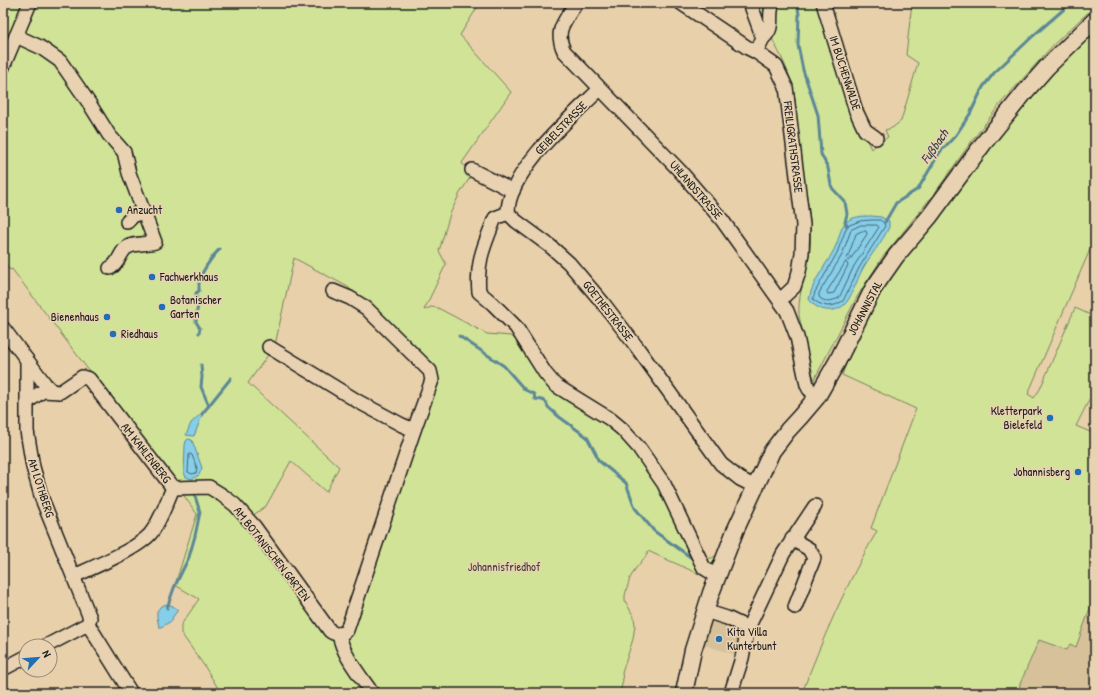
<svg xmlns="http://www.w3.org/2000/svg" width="1098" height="696" font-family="'Patrick Hand',sans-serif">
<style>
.built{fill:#d7c19b}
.green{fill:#d0e397;stroke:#76805a}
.water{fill:#87cee9;stroke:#5c8797}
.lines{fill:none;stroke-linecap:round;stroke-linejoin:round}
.shore{stroke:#47636e;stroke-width:1}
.stream{stroke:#5c8797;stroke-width:3}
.minor-casing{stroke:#1c1c1c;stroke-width:16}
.major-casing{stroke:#1c1c1c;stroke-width:19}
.minor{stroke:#e8d2b1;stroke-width:13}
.major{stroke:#e8d2b1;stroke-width:16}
.poi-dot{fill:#1f6fb2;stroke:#e8d2b1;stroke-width:1.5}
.labels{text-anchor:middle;stroke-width:3.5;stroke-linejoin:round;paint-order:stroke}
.street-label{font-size:12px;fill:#1c1c1c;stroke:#e8d2b1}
.poi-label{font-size:12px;fill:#1c1c1c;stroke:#e8d2b1;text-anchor:start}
.park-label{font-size:12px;fill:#404435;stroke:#e8d2b1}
.water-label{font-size:13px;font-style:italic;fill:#314045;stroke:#e8d2b1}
</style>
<rect width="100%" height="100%" fill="#e8d0aa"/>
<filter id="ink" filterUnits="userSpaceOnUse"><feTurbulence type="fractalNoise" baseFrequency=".025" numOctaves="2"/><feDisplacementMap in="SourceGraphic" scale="8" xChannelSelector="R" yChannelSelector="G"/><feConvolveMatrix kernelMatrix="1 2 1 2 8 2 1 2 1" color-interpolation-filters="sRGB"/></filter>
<g filter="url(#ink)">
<!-- built -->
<g class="built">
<polygon points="1095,485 1095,693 999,693"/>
<polygon points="716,621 721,621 738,630 740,636 739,656 701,644 709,624"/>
</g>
<!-- green -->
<g class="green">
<path d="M36,3h444l-20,32 51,57 -49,71 9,13 -11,17 -10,21 -11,37 7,13 -22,46 7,-3 7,1 49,26 24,2 15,12 20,24 67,43 90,142c6,2 10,2 14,-3l-9,24 -60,-27 -2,5 -10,12 -6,10 -5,17v6l9,16 1,8 -2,14 -11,34 1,7 -3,13h-243l-32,-48 92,-270 -89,-88 -54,-29 -19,87 -27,38 91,84 -13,25 -35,-31 -25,45 -14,10 -47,-35h-18l-13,2 -162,-214 -2,1 -7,-9v-176l31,-74z"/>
<path d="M757,3h63l33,109 18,37 17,-12 -3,-7 7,-2 9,-7 17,-58 -12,-8 6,-52h183v3l-40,37 -54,60 -30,39 -34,48 -55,68 -25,39 -43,83 -15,-64c-1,-18 4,-34 8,-51 4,-13 4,-29 3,-42 -1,-23 -8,-44 -10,-66 -3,-26 -2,-51 -9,-76 -8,-27 -26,-50 -34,-78z"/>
<polygon points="22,4 22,5 3,49 3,6"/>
<path d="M1086,37l9,4v197l-67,156 6,4 6,-9 35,-81 20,9v71l-19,38 19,8v161l-19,52 -6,-3 -3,6 -28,-10 -19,44 -1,9h-217c21,-56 45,-110 75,-162l-6,-3 45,-119 -74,-34 16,-43 19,-41 137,-177z"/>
<polygon points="207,492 232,508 251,530 339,649 368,693 221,693 205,667 181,633 181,625 199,599 175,585 197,514 182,493"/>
</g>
<!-- water -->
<g class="water">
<path d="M872,216l9,1 8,4v6c-7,16 -20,29 -28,45 -4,8 -10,27 -17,33 -10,9 -28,6 -35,-6 4,-21 20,-36 28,-56 2,-6 4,-16 8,-20 7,-7 18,-7 27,-7z"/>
<polygon points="204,411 194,436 186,435 191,423"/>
<polygon points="188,439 192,440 202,468 199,475 192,479 186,477 184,473 185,445 186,441"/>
<polygon points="167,604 173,606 178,610 172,618 173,620 161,627 159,627 157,617 157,611 161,606"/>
</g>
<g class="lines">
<!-- shore -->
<g class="shore">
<polygon points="872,220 880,220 884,223 885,226 859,268 843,301 835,305 827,306 818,303 813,299 815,292 837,253 847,226 860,221"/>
<path d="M861,225h16l2,2 -25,39 -15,32c-7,3 -15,5 -20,-1v-4l23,-38 9,-25z"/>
<polygon points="862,231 866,231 867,234 850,260 848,261 847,259 856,234"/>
<polygon points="846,262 848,265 834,293 828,294 827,292"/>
<polygon points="190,454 192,455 197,468 196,473 192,474 188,472 189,455"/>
</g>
<!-- stream -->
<g class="stream">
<polyline points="797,3 799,14 798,45 803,70 818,115 821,154 828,168 831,185 833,189 845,202 847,214 845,222 847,226"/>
<polyline points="885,222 896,203 918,189 940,152 956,135 970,114 983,87 994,73 1033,36 1071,3"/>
<path d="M199,285c-1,-9 14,-30 21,-36"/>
<polyline points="197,311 198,305 196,293 199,291 199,287"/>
<polyline points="196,319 196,322 200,328 199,333"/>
<polyline points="459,336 504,366 525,390 534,394 535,399 542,400 546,402 548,407 558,416 587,437 596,454 598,460 626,483 635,508 654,531 696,561"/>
<polyline points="201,365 202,377 201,387 209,406"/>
<polyline points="202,414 231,378"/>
<polyline points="167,608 174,588 189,557 195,536 200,512 194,493"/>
</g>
<!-- minor casing -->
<g class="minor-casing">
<g id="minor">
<path d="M576,3c-11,18 -22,27 -12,48l116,120 42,49 65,91 10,26 10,48 2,4 8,8"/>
<polyline points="681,3 748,48 756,52"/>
<polyline points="750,3 763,38 756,52 776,66 786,87 803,225 802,253 799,272 794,287 780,300"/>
<polyline points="823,3 856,111 865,130 876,138"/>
<path d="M16,36l24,11 20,14 29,42 20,32 15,17 5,21 26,69c-9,3 -21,0 -29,6 -7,6 -7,16 -16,20"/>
<path d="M763,38c13,-11 4,-21 10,-35"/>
<polyline points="3,67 30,3"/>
<polyline points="472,170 513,191"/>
<path d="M508,213l-13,5c-11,28 -19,44 -16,74l14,12 23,23 29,46 10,12 55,34 12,10 17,19 25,36 40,84 13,8"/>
<polyline points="508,213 516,221 550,246 569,263 603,303 636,346 721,464 740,479 756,487"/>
<path d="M508,213c-1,-41 64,-97 92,-124"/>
<polyline points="127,222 134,215 144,212"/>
<polyline points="3,328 45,384 52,391"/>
<polyline points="269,347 359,402 402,425 414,430"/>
<polyline points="27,360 27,431 33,467 42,499 90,618 88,624 46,646"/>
<polyline points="27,402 43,391 60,392 82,377 89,379 173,488"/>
<path d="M173,488l36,-1 13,8 13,10 19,21 76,105c5,4 12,4 17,-1l67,-200 18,-50 -2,-9 -64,-63 -16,-10 -17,-7"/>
<polyline points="792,539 809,549 814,558 795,607"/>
<path d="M74,576c20,-9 64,-27 77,-43 10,-13 15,-30 22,-45"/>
<polyline points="705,611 727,618 748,628"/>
<polyline points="88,624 131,693"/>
<path d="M339,634c4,22 21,41 33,59"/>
<polyline points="3,669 26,657"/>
<polyline points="731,693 742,658 748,628 783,554 815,506"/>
</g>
</g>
<!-- major casing -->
<g class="major-casing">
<polyline id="major" points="684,693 693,650 711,593 735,531 772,451 788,430 800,417 817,397 837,362 873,289 896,256 930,216 983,144 1025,92 1047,67 1095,20"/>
</g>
<!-- minor -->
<use href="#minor" class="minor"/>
<!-- major -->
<use href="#major" class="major"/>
</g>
</g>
<!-- markers -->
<g class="poi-dot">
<circle cx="119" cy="210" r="4"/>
<circle cx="152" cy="277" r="4"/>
<circle cx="162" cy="307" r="4"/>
<circle cx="107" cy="317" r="4"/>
<circle cx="113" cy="334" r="4"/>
<circle cx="1050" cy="418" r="4"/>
<circle cx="1078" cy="472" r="4"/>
<circle cx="719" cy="639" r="4"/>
</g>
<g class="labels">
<!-- street labels -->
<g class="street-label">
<text transform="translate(845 73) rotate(72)" y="4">IM BUCHENWALDE</text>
<text transform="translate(561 128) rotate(-46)" y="4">GEIBELSTRASSE</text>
<text transform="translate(793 147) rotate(83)" y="4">FREILIGRATHSTRASSE</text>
<text transform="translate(696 190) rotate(49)" y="4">UHLANDSTRASSE</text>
<text transform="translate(865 308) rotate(-62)" y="4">JOHANNISTAL</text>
<text transform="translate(608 311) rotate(52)" y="4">GOETHESTRASSE</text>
<text transform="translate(146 453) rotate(52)" y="4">AM KAHLENBERG</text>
<text transform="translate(41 488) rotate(72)" y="4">AM LOTHBERG</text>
<text transform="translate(272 554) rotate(52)" y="4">AM BOTANISCHEN GARTEN</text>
</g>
<!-- poi labels -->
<g class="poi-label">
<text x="127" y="214">Anzucht</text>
<text x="160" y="281">Fachwerkhaus</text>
<text x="170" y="304">Botanischer<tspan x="170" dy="14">Garten</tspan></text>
<text x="99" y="321" text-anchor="end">Bienenhaus</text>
<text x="121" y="338">Riedhaus</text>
<text x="1042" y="415" text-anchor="end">Kletterpark<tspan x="1042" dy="14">Bielefeld</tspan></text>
<text x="1070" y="476" text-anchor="end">Johannisberg</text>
<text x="727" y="636">Kita Villa<tspan x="727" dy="14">Kunterbunt</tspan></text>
</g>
<!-- park labels -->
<g class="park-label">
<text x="504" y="571">Johannisfriedhof</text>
</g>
<!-- water labels -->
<g class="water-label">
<text transform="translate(934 146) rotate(-55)" y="5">Fußbach</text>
</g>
</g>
<!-- margin -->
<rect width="1098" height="696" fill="none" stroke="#e8d2b1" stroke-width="16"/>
<rect x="8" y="8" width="1082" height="680" fill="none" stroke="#1c1c1c" stroke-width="1.5" filter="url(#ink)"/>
<!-- north arrow -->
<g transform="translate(38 658) rotate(64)"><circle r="19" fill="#e8d2b1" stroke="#968975"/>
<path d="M0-3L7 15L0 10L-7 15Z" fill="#1f6fb2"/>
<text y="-6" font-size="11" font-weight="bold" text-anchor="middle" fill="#1c1c1c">N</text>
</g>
</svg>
